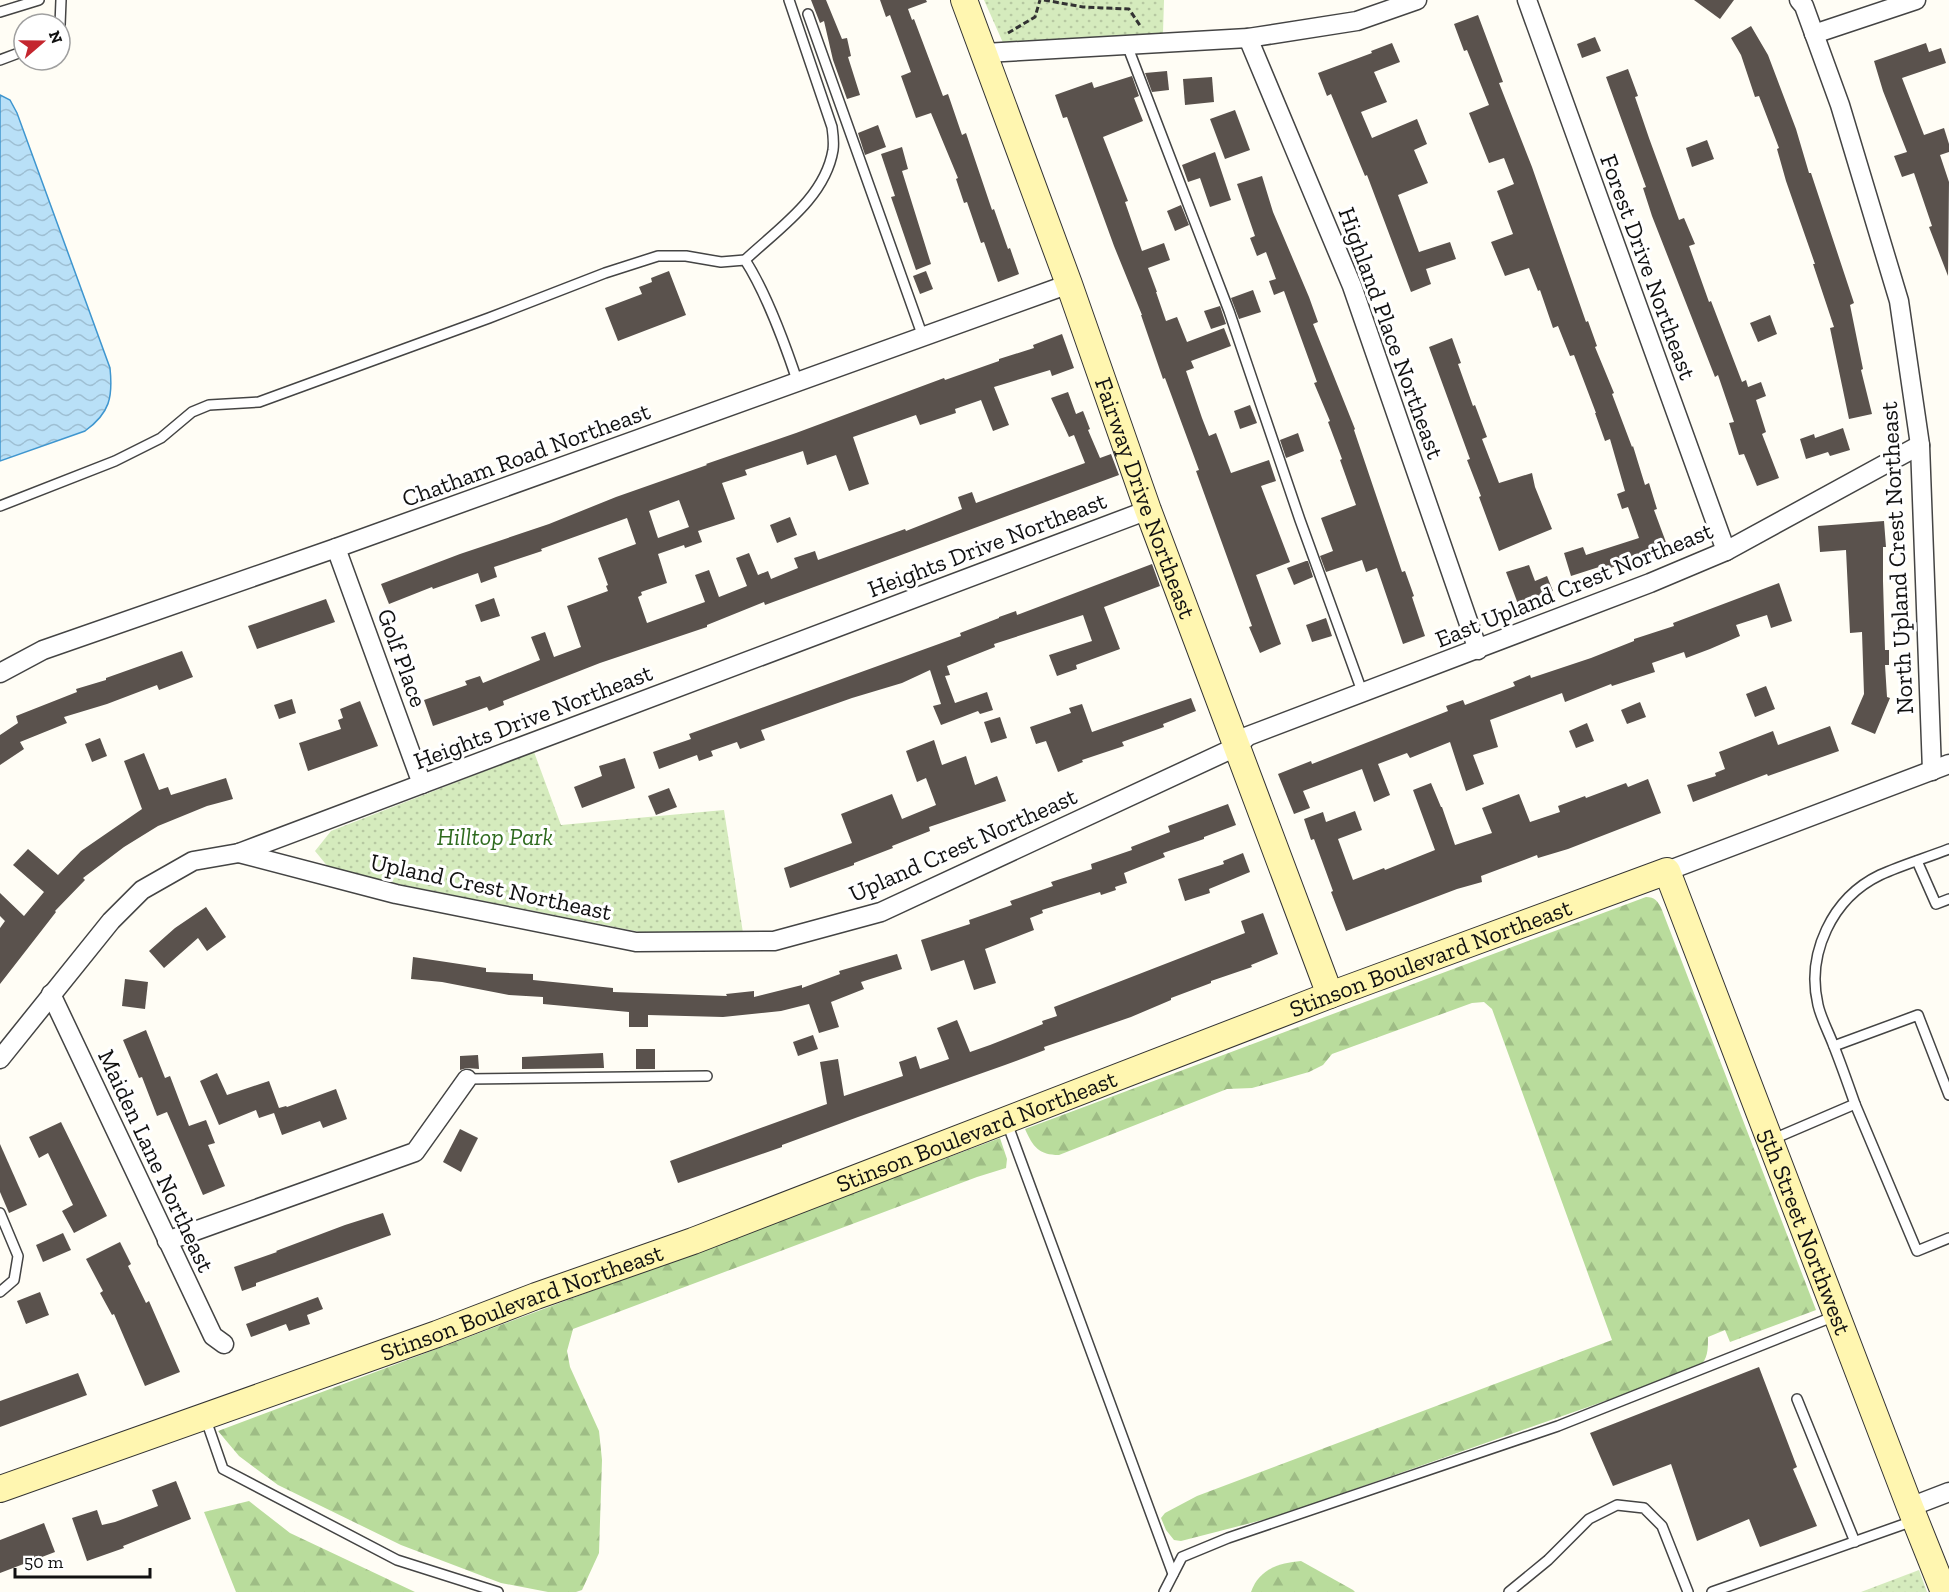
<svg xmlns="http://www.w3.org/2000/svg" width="1949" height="1592" font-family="'Zilla Slab',serif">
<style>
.forest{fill:url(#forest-firs)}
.park{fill:url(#park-dots)}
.water{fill:url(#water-waves);stroke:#3f96cf;stroke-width:1.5}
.building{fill:#5a524d;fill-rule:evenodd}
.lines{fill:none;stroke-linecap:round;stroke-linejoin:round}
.lane-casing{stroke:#444;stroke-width:12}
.street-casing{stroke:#444;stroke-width:21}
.secondary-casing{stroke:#333;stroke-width:28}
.path{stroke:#333;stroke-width:3;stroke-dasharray:6 3;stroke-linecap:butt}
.lane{stroke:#fff;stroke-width:9}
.street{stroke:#fff;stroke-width:18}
.secondary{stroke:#fff6b0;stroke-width:26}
.labels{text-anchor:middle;stroke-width:6;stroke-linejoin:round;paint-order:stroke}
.street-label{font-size:24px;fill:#111;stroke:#fff}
.park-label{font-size:24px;font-style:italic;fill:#2f6b1f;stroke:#fff}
</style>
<defs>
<pattern id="forest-firs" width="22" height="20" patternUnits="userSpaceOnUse" patternTransform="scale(1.5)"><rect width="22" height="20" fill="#b9dc9c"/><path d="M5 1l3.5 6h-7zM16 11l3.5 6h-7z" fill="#9ebc85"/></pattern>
<pattern id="park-dots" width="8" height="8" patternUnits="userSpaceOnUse" patternTransform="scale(1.5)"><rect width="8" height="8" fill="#d5ebbd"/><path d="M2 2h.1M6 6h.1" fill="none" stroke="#b6c8a1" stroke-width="1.8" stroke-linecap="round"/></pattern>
<pattern id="water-waves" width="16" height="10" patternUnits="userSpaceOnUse" patternTransform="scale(1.5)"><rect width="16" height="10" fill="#b9e0f7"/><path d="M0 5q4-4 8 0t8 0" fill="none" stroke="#9ebfd3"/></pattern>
</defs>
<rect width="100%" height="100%" fill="#fffdf5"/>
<!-- forest -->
<g class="forest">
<path d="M1646,897c9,0 12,4 16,13l154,400 -86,32 -5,-12 -17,7c0,13 0,21 -9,31l-421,148 -97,25 -7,-1 -8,-10 -5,-12 4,-5 32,-17 415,-156 -120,-331 -8,-7 -12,1 -140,51 -9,11 -14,7 -57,16 -25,1 -168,66c-20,0 -26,-8 -34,-26z"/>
<polygon points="1000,1138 1007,1159 1006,1168 977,1177 573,1329 567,1351 570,1367 599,1431 602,1460 599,1553 582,1590 576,1592 548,1592 501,1583 401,1545 278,1485 239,1456 218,1431"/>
<polygon points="249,1501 290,1533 415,1592 236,1592 204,1512"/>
<path d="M1301,1561l52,29 2,2h-104c8,-23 28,-29 50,-31z"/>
</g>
<!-- park -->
<g class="park">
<polygon points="984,0 1164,0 1163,33 1004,45"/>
<polygon points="534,752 561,825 724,810 743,933 640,932 403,885 329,868 315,851 331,831"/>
<polygon points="1919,1570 1927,1592 1861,1592"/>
</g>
<!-- water -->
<path class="water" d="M0,95l10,5 7,13 93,255c3,29 0,45 -25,63l-85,30z"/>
<!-- building -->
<g class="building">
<polygon points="811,0 826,0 842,39 847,38 851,56 848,57 860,95 847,99 833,60 824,21 820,23"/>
<polygon points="880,0 926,0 927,2 908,9 912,20 914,19 943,96 948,94 962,135 966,133 992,210 994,209 1008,249 1010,248 1019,274 998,282 984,242 981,243 967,202 964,203 956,179 958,178 931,113 916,118 901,76 911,72 890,15 886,17"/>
<polygon points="1694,0 1734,0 1720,19"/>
<polygon points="1478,15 1503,82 1499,83 1532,167 1586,322 1588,321 1597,346 1595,347 1614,393 1612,394 1632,447 1633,446 1645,485 1649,483 1657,509 1654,510 1667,545 1618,561 1620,565 1600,571 1599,567 1571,576 1564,553 1583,547 1586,555 1639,538 1628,507 1622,509 1617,494 1625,491 1610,439 1605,441 1595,413 1596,413 1574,355 1570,356 1558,326 1553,328 1540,290 1538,291 1529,268 1505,276 1491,242 1513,234 1497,191 1514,184 1504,158 1489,163 1469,113 1489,105 1467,50 1464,51 1454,24"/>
<polygon points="1751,26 1768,55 1796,129 1809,173 1811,173 1854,303 1850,305 1863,369 1861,370 1872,414 1849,419 1830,328 1834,327 1813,264 1815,264 1786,181 1777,149 1779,148 1759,96 1755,97 1741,55 1731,38"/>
<polygon points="1595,37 1601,51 1582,58 1577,44"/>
<polygon points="1392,43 1400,62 1374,72 1387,102 1361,112 1372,138 1417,119 1427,144 1414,150 1428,183 1398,195 1419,252 1450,242 1456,259 1426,269 1431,284 1411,292 1367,175 1365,176 1331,94 1327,96 1318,73 1372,53 1371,51"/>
<polygon points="1926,43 1929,52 1941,48 1946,63 1902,78 1924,135 1944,128 1949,144 1949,152 1940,155 1949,182 1948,276 1929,227 1932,226 1914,173 1902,177 1894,156 1907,152 1883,91 1874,61"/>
<polygon points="1628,69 1638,96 1635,97 1649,138 1679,220 1684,218 1695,244 1689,246 1709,302 1711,301 1742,382 1746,380 1748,387 1761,382 1766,396 1756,400 1766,432 1762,434 1779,478 1757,486 1744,454 1739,455 1729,423 1734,422 1718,375 1715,377 1652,216 1643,188 1646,187 1606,77"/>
<polygon points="1167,71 1169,90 1152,92 1145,73"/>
<polygon points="1132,76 1139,96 1134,98 1143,121 1103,137 1128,201 1125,202 1142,251 1164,243 1170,260 1148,268 1157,292 1156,292 1166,321 1177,317 1187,342 1224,328 1231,346 1191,361 1194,368 1186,371 1202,418 1209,436 1216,433 1231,473 1269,460 1276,481 1261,486 1290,562 1256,575 1281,644 1260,653 1249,627 1252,626 1196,471 1199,470 1165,378 1163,379 1141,315 1142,315 1114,246 1067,117 1063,118 1055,95 1092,82 1094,88"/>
<polygon points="1212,77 1214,102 1185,105 1183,79"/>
<polygon points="1235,110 1250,150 1225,159 1210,119"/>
<polygon points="878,125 886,147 865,155 858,133"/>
<polygon points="1707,140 1714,159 1692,167 1686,148"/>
<polygon points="902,147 908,169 902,171 931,264 916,270 891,197 895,196 881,154"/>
<polygon points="1215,152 1231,200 1210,207 1200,178 1188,182 1182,165"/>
<polygon points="1262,176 1273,212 1309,297 1318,322 1313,324 1355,429 1354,430 1402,572 1405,571 1414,596 1412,597 1425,636 1403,644 1377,568 1366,572 1362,560 1326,572 1320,556 1333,551 1321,518 1356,505 1340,460 1342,459 1328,422 1330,421 1314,383 1317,382 1284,291 1274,295 1269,281 1276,279 1266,252 1257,256 1250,238 1255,236 1237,184"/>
<polygon points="1181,205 1189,225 1175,231 1167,211"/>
<polygon points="669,271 686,315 618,341 605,308 642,294 639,287 652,282 651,278"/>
<polygon points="926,271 933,289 920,294 913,276"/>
<polygon points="1253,290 1261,312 1239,319 1231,298"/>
<polygon points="1220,306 1226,324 1211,329 1204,311"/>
<polygon points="1770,315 1777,334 1758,342 1750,323"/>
<path d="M1062,334l12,34 -22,8 -2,-6 -56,17 15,38 -16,6 -12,-31 -26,9 1,4 -36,12 -4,-10 -63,22 16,47 -20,7 -13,-36 -29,10 -4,-14 -58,19 2,5 -25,8 13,36 -37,12 4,11 -17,6 -1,-3 -26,9 9,29 -26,9 1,3 -4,2 9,26 58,-21 -10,-27 14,-5 10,27 28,-11 -11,-28 13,-5 9,22 10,-4 3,8 27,-11 -4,-10 21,-7 3,9 87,-31 1,2 56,-22 -4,-12 14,-5 4,11 109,-40 -11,-28 -5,2 -18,-39 17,-6 8,22 7,-3 7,18 -2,1 12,28 11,-4 8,21 -354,130 -1,-3 -57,23v2l-107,36 -97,38 1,4 -15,6 -2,-4 -54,19 -9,-26 43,-15 -2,-4 15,-5 3,7 57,-23 -9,-23 14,-5 9,25 27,-10 -14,-41 41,-15 -2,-5 2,-1 -10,-27 38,-14 -9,-26 -86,31 1,2 -48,16 3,10 -16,6 -3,-10 -45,16 -1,-2 -43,17 -8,-20 79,-30 89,-30 67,-27 91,-32 -1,-1 90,-31 148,-55 1,2 54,-19v-2l35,-11 -1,-3zM679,500l10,27 -31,11 -9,-27z"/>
<polygon points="1452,338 1461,363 1458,364 1473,406 1475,405 1487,437 1482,439 1499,483 1532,473 1535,487 1552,529 1499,551 1479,497 1481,496 1467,460 1470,459 1429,347"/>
<polygon points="1250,405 1257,423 1240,429 1234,411"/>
<polygon points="1843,428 1850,450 1830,456 1828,452 1806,459 1800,439 1814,434 1815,438"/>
<polygon points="1298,433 1304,451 1286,458 1280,440"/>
<polygon points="790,517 797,535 777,543 770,525"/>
<polygon points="1884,521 1886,547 1883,547 1883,581 1885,650 1889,650 1889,665 1885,665 1887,697 1890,698 1875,734 1851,724 1864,694 1862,632 1850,633 1846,550 1820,552 1818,526"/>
<polygon points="1306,561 1308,561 1313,577 1294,585 1287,568"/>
<polygon points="1152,564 1160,586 1104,607 1120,649 1076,665 1077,669 1057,676 1049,655 1092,641 1083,615 994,644 995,647 947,666 950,675 945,676 955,703 987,692 993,710 980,714 978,711 941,725 933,706 941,704 930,670 902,683 852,698 761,730 765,740 740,749 737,742 711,751 713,756 699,761 697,755 659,769 653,752 691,739 689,734 961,636 960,633 999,618 999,617 1016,611 1017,615"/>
<polygon points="1529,565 1535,581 1547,576 1553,591 1518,604 1506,572"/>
<polygon points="1779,583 1792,621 1771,628 1767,615 1736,625 1740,636 1710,649 1686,658 1684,652 1652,663 1655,672 1612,686 1611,684 1565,702 1562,693 1490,720 1498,747 1473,755 1484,784 1466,791 1450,742 1410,758 1407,753 1378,764 1390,795 1374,802 1362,769 1303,791 1310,808 1294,814 1278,774 1311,761 1312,764 1448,711 1446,706 1463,700 1465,705 1515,686 1513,682 1530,675 1531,678 1591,658 1634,641 1634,639 1674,626 1673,623"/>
<polygon points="494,598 500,616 481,622 475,605"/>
<polygon points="326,599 335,622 257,649 248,626"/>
<polygon points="1326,618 1332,636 1312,642 1306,625"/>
<polygon points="182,651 193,677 159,690 157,685 107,704 64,717 67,723 20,742 24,749 0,765 0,735 18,723 16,716 77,692 76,689 106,680 106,678"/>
<polygon points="1766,686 1775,709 1755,717 1746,694"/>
<polygon points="1191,698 1196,711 1163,724 1164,727 1122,742 1124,746 1082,760 1083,762 1058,772 1046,741 1036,744 1030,727 1071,713 1069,708 1082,704 1092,732"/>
<polygon points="292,699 296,713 279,719 274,705"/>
<polygon points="360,701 378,746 308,771 299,743 341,729 338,720 343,718 340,709"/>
<polygon points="1640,702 1646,717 1627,724 1621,710"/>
<polygon points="1000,717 1007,738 991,743 984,722"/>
<polygon points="1587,723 1594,741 1576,748 1569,731"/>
<polygon points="1830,726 1839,751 1768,776 1767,774 1693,802 1687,785 1716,776 1715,773 1725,769 1719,752 1773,731 1778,745"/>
<polygon points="100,738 107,756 92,762 85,744"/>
<polygon points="934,740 942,765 966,756 975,785 997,776 1006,801 929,827 930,831 892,846 893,848 854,863 854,865 790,888 784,868 852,843 841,814 892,794 902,819 936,805 926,778 917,782 906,751"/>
<polygon points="144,753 159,790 168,787 171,795 226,778 233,799 207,806 158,826 124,847 83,878 85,880 55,911 56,912 0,984 0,928 5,921 0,916 0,893 24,916 44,892 13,865 28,849 58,875 81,851 142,809 124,761"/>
<polygon points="625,758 635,788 582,808 574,787 602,776 599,766"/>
<polygon points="1648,779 1661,813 1568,849 1538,858 1537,855 1481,876 1482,882 1457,889 1346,931 1331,892 1333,891 1314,839 1311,840 1304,819 1323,812 1326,822 1355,811 1362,830 1338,839 1353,880 1384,868 1385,870 1435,850 1413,790 1431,783 1441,807 1442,807 1455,845 1492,833 1482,808 1519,794 1530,822 1560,812 1558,806 1585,796 1586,798 1626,783 1628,787"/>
<polygon points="669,788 677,807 656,815 648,796"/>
<polygon points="1228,804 1236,825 1204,837 1204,839 1163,853 1165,857 1124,873 1127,883 1115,887 1116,890 1101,895 1100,892 1042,910 1043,913 1030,918 1034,930 985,949 996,983 974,990 964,960 931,971 921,940 970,924 969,920 1012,905 1010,901 1053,886 1051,882 1092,869 1091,864 1132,850 1131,847 1170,832 1168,826"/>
<polygon points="1243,853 1250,872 1209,889 1210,893 1185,901 1178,879 1224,864 1223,861"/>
<polygon points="206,907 226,937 207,951 198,938 164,968 149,951 175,928"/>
<polygon points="1263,913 1278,954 1251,965 1252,967 1211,981 1211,983 1171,998 1171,1000 1131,1017 1044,1047 1045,1050 1005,1065 858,1117 782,1145 782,1147 678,1183 670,1161 827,1104 820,1062 838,1059 844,1096 903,1076 899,1062 916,1056 920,1069 949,1059 937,1028 957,1020 970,1052 990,1045 1043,1024 1042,1021 1057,1016 1054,1007 1245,933 1241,921"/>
<polygon points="897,954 902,969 861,982 864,989 831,1002 839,1027 819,1033 809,1004 781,1011 723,1017 648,1015 648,1027 629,1027 629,1012 543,1004 543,997 509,995 442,982 411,979 413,957 486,968 486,972 533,974 533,980 613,988 613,992 727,996 726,994 754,991 754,997 802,985 802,988 840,974 839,971"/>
<polygon points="125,979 148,982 145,1009 122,1006"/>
<polygon points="146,1030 165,1078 170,1076 189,1126 206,1120 215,1143 208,1145 225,1186 203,1195 167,1112 157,1116 142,1077 139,1078 123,1040"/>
<polygon points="813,1035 818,1049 798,1056 793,1042"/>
<rect x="636" y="1049" width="19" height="20"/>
<polygon points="603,1053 604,1068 522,1069 522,1057"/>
<polygon points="478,1055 479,1069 467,1068 460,1070 460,1056"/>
<polygon points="217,1073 227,1095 269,1081 279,1108 286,1106 287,1107 336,1089 347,1119 323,1128 320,1121 282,1135 274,1113 259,1118 256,1110 219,1125 200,1081"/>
<polygon points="61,1122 107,1216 74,1233 62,1211 73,1205 48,1153 39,1158 29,1137"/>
<polygon points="460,1129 478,1138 461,1172 443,1162"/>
<polygon points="0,1144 27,1205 9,1213 0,1192"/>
<polygon points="383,1213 391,1235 256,1283 256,1286 242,1291 234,1267 277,1252 276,1251 345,1225"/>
<polygon points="63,1233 71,1250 43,1262 36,1245"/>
<polygon points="120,1242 131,1264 128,1266 146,1303 149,1301 180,1372 145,1386 114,1314 112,1315 100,1293 103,1291 86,1259"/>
<polygon points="40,1292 49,1315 26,1324 17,1301"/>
<polygon points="318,1297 323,1309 307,1315 310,1324 289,1331 286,1324 251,1337 246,1324"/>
<polygon points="1759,1367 1797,1467 1793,1469 1817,1526 1760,1547 1749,1519 1697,1541 1671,1464 1613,1486 1590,1433"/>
<polygon points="78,1373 87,1395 0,1427 0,1401"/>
<polygon points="176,1481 191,1519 123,1546 124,1548 87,1561 72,1518 97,1510 102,1525 115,1522 158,1506 152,1490"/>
<polygon points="44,1523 55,1552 0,1573 0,1540"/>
</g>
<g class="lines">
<!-- lane casing -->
<g class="lane-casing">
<g id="lane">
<polyline points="0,12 39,0"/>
<polyline points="808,14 923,337"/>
<polyline points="60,25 61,0"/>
<polyline points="1127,45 1229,311 1300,520 1363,694"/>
<polyline points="0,60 24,51"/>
<path d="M745,260c33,-31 80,-62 88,-110 1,-7 0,-16 -1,-23l-43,-127"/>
<path d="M0,506l115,-45 46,-23 31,-26 17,-7 50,-3 230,-84 116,-45 53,-17h28l35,6 24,-2c22,34 40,84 53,123"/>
<polyline points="1917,861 1936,904 1949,899"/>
<polyline points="1834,1046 1918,1015 1949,1095"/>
<polyline points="467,1079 707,1076"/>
<polyline points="1855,1104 1917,1251 1949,1238"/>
<polyline points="1007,1123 1173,1574"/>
<path d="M1771,1140l84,-36c-7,-20 -14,-40 -22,-60 -5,-13 -12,-26 -15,-39 -12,-51 14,-107 62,-130 22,-10 46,-17 69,-26"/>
<polyline points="0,1213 18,1256 14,1280 0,1292"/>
<polyline points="1797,1399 1855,1542"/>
<polyline points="205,1417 223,1469 397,1560 498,1592"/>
<polyline points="1164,1592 1182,1557 1228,1538 1558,1426 1835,1316"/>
<polyline points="1509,1592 1548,1560 1589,1519 1617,1505 1644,1508 1662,1526 1688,1592"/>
<polyline points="1712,1592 1913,1521"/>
</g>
</g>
<!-- street casing -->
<g class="street-casing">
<g id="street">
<polyline points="1527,0 1726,551"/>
<polyline points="1799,0 1804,6 1840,105 1899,301 1920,445 1932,771"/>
<polyline points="1814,34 1916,0"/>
<polyline points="1248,38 1352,286 1478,650"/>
<polyline points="985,53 1248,38 1357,21 1417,0"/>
<polyline points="336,548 422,784"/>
<polyline points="0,673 43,650 336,548 1069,284"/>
<polyline points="239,853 396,894 636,942 774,941 881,912 1236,747 1248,736 1650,583 1726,551 1920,445"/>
<polyline points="1667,871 1949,764"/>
<polyline points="51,994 213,1336 224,1344"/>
<polyline points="0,1059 111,921 142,890 193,861 239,853 1148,510"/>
<polyline points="167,1241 415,1152 467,1079"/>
<polyline points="1910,1507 1949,1492"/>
</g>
</g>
<!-- secondary casing -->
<g class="secondary-casing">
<g id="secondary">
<path id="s1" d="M964,0l105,284 79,226 182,485"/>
<path id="s2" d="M0,1489l437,-155 99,-38 157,-55 637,-246 337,-124 243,636 34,85"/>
</g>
</g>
<!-- path -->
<g class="path">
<polyline points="1044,0 1083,7 1129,9 1141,27"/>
<polyline points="1008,33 1035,17 1040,0"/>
</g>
<!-- lane -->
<use href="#lane" class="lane"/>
<!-- street -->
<use href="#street" class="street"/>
<!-- secondary -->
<use href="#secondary" class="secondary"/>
</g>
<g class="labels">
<!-- street labels -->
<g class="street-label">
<text transform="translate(1648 267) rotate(70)" y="8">Forest Drive Northeast</text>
<text transform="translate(1391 333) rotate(70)" y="8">Highland Place Northeast</text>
<text transform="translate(526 455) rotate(-20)" y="8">Chatham Road Northeast</text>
<text dy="8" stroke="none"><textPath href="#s1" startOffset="530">Fairway Drive Northeast</textPath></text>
<text transform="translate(987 545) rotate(-21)" y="8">Heights Drive Northeast</text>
<text transform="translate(1897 558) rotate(-93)" y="8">North Upland Crest Northeast</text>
<text transform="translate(1574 585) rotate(-22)" y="8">East Upland Crest Northeast</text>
<text transform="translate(402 658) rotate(70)" y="8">Golf Place</text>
<text transform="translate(533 717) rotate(-21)" y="8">Heights Drive Northeast</text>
<text transform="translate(963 845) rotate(-24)" y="8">Upland Crest Northeast</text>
<text transform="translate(491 887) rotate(12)" y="8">Upland Crest Northeast</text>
<text dy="8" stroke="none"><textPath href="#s2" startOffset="1526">Stinson Boulevard Northeast</textPath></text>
<text dy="8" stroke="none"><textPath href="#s2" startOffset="1040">Stinson Boulevard Northeast</textPath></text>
<text transform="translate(156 1161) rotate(65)" y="8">Maiden Lane Northeast</text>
<text dy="8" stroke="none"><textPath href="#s2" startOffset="2164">5th Street Northwest</textPath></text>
<text dy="8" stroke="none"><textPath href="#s2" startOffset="554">Stinson Boulevard Northeast</textPath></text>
</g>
<!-- park labels -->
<g class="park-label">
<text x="495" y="845">Hilltop Park</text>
</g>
</g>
<!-- north arrow -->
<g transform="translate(42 42) rotate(70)"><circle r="28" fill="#ffffff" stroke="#a0a0a0" stroke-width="1.5"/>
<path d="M0-4.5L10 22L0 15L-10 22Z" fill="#c4262e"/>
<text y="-9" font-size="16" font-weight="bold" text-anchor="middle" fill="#111111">N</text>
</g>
<!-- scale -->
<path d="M15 1568v9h135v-9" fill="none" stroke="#111111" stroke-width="3"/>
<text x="24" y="1568" font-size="18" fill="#111111" stroke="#ffffff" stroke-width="4.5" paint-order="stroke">50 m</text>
</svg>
